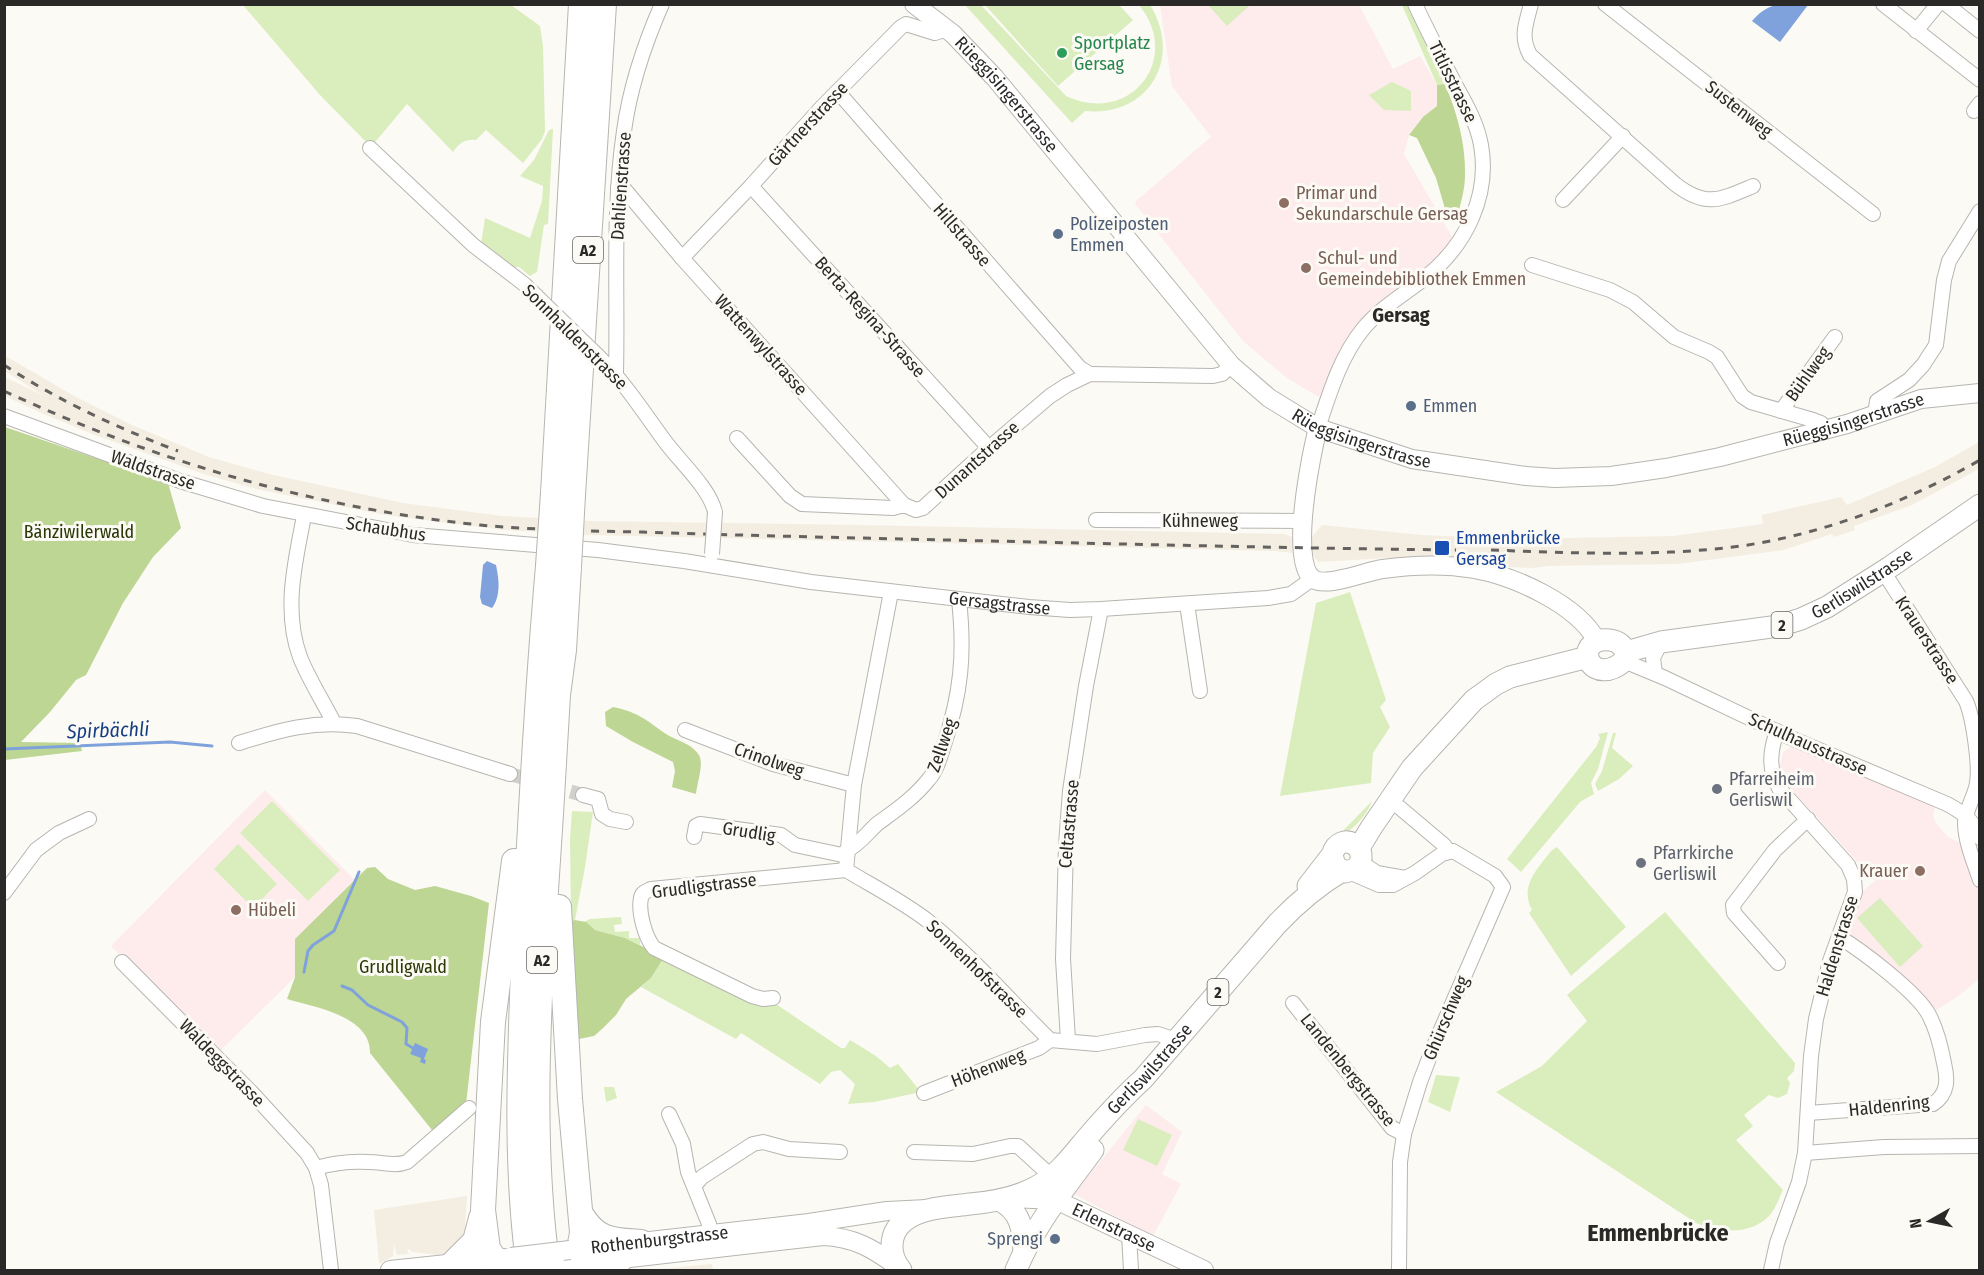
<svg xmlns="http://www.w3.org/2000/svg" width="1984" height="1275" font-family="'Fira Sans Condensed',sans-serif">
<style>
.built{fill:#f4eee2}
.education{fill:#fdeceb}
.green{fill:#daedbd}
.forest{fill:#bdd693}
.water{fill:#7fa2dc}
.lines{fill:none;stroke-linecap:round;stroke-linejoin:round}
.stream{stroke:#7fa2dc;stroke-width:3}
.street-tunnel{stroke:#d2d0cc;stroke-width:14;stroke-dasharray:14 7;stroke-linecap:butt}
.street-casing{stroke:#b7b5b0;stroke-width:16}
.secondary-casing{stroke:#b7b5b0;stroke-width:20}
.primary-casing{stroke:#b7b5b0;stroke-width:23}
.highway-casing{stroke:#b7b5b0;stroke-width:26}
.street{stroke:#fff;stroke-width:14}
.secondary{stroke:#fff;stroke-width:18}
.primary{stroke:#fff;stroke-width:21}
.highway{stroke:#fff;stroke-width:24}
.rail{stroke:#63625f;stroke-width:3;stroke-dasharray:8 8;stroke-linecap:butt}
.street-bridge-casing{stroke:#b7b5b0;stroke-width:16;stroke-linecap:butt}
.secondary-bridge-casing{stroke:#b7b5b0;stroke-width:20;stroke-linecap:butt}
.highway-bridge-casing{stroke:#b7b5b0;stroke-width:26;stroke-linecap:butt}
.street-bridge{stroke:#fff;stroke-width:14}
.secondary-bridge{stroke:#fff;stroke-width:18}
.highway-bridge{stroke:#fff;stroke-width:24}
.leisure-dot{fill:#2e9e5b;stroke:#fcfaf5;stroke-width:2}
.education-dot{fill:#8d6e63;stroke:#fcfaf5;stroke-width:2}
.service-dot{fill:#5c6f8a;stroke:#fcfaf5;stroke-width:2}
.transit-dot{fill:#1a4fb4;stroke:#fcfaf5;stroke-width:2}
.worship-dot{fill:#6b7280;stroke:#fcfaf5;stroke-width:2}
.labels{text-anchor:middle;stroke-width:6;stroke-linejoin:round;paint-order:stroke}
.shield{fill:#fcfaf5;stroke:#696865;stroke-width:1.5}
.shield-label{font-size:16px;font-weight:bold;fill:#2a2927}
.leisure-label{font-size:18px;fill:#27864d;stroke:#fcfaf5;text-anchor:start}
.street-label{font-size:18px;fill:#2a2927;stroke:#fcfaf5}
.education-label{font-size:18px;fill:#785e54;stroke:#fcfaf5;text-anchor:start}
.service-label{font-size:18px;fill:#4e5e75;stroke:#fcfaf5;text-anchor:start}
.park-label{font-size:18px;fill:#293805;stroke:#fcfaf5}
.transit-label{font-size:18px;fill:#164399;stroke:#fcfaf5;text-anchor:start}
.worship-label{font-size:18px;fill:#5b616d;stroke:#fcfaf5;text-anchor:start}
.neighbourhood-label{font-size:20px;font-weight:bold;fill:#2a2927;stroke:#fcfaf5}
.water-label{font-size:20px;font-style:italic;fill:#153e82;stroke:#fcfaf5}
.district-label{font-size:24px;font-weight:bold;fill:#2a2927;stroke:#fcfaf5}
</style>
<rect width="100%" height="100%" fill="#fcfaf5"/>
<!-- built -->
<g class="built">
<polygon points="4,355 76,397 132,425 209,457 269,474 403,503 502,516 591,521 860,525 1284,534 1292,537 1293,553 1275,551 1115,547 591,535 504,530 385,515 256,489 207,475 92,434 39,412 5,396 5,377 44,396 5,371"/>
<polygon points="1979,442 1979,469 1912,505 1854,526 1855,530 1834,537 1832,534 1783,550 1678,564 1549,566 1532,568 1505,567 1457,559 1388,558 1318,562 1311,552 1311,538 1322,525 1422,535 1517,539 1673,536 1763,524 1762,515 1841,497 1847,505 1935,467"/>
<polygon points="467,1196 464,1242 446,1254 437,1255 412,1252 409,1249 407,1250 409,1254 397,1255 394,1244 393,1256 379,1264 374,1210"/>
<polygon points="712,1264 713,1270 649,1270"/>
</g>
<!-- education -->
<g class="education">
<polygon points="1160,5 1359,5 1393,69 1420,56 1437,85 1437,106 1423,117 1409,135 1404,154 1454,240 1432,264 1381,305 1319,397 1287,378 1243,341 1135,204 1136,201 1211,137 1172,86"/>
<polygon points="1791,747 1801,747 1935,804 1933,816 1935,822 1948,837 1961,843 1971,856 1979,889 1979,979 1957,997 1935,1011 1933,1012 1884,963 1853,938 1850,931 1851,924 1863,891 1875,881 1783,780 1780,767 1783,752"/>
<polygon points="265,790 356,881 295,939 295,977 217,1054 111,946"/>
<polygon points="1146,1105 1182,1132 1162,1174 1181,1184 1153,1236 1074,1194"/>
</g>
<!-- green -->
<g class="green">
<path d="M243,5h268l29,21 3,20 2,85 -3,8 -19,24 -37,-33 -10,10c-12,-1 -16,3 -23,12l-46,-48 -36,43 -51,-52z"/>
<path d="M965,5h16l85,91c64,30 117,-37 73,-91h11c33,53 -1,112 -65,106l-13,12z"/>
<polygon points="985,5 1119,5 1133,20 1058,86"/>
<polygon points="1208,5 1250,5 1227,26"/>
<polygon points="1402,5 1408,5 1445,84 1437,85"/>
<polygon points="1392,82 1411,91 1411,111 1384,110 1369,95"/>
<polygon points="553,129 548,224 544,225 537,272 530,276 519,267 513,267 481,244 485,218 530,238 542,201 543,186 520,176 534,160 549,130"/>
<polygon points="1350,592 1386,700 1380,707 1390,727 1373,753 1371,783 1280,796 1316,603"/>
<polygon points="1608,732 1598,769 1591,783 1594,794 1580,802 1521,872 1507,859 1596,747 1600,738 1598,734"/>
<polygon points="1613,733 1616,733 1612,748 1633,766 1619,779 1598,791 1595,784 1602,771"/>
<polygon points="272,801 340,870 308,901 240,833"/>
<path d="M1372,801c-5,14 -19,30 -35,36z"/>
<polygon points="572,811 593,812 585,867 575,920 571,921 570,839"/>
<polygon points="238,844 277,884 253,908 214,869"/>
<path d="M1557,847l69,80 -55,49 -42,-63 3,-3c-13,-24 6,-42 20,-60z"/>
<polygon points="1880,898 1923,946 1900,967 1857,918"/>
<path d="M1665,912l130,151 -1,8 -7,7 3,5 -3,11 -9,4 -9,-3 -25,20 9,11 -17,14 47,50c-4,8 -8,20 -14,26 -20,20 -50,16 -73,7l-200,-131 46,-26 45,-45 -20,-26z"/>
<polygon points="621,917 622,924 614,925 615,932 629,931 629,938 640,938 640,945 625,938 595,930 584,922 590,919"/>
<polygon points="664,957 773,1002 841,1048 845,1048 850,1040 876,1056 890,1068 898,1064 921,1092 874,1102 848,1104 855,1084 840,1070 831,1072 820,1084 741,1033 736,1039 641,987 651,978"/>
<polygon points="1436,1075 1460,1077 1450,1112 1428,1102"/>
<polygon points="604,1087 614,1087 617,1098 606,1102"/>
<polygon points="1138,1119 1172,1135 1157,1166 1123,1150"/>
</g>
<!-- forest -->
<g class="forest">
<path d="M1445,84c12,29 21,60 20,92 0,14 -5,29 -8,42l-11,-6 -10,-34 -19,-40 -8,-3 14,-18 14,-11v-21z"/>
<polygon points="5,427 168,483 181,528 153,557 123,603 86,675 76,680 50,712 21,742 80,743 82,751 5,760"/>
<path d="M613,707c25,5 33,13 53,27 11,7 28,10 34,23 3,10 -3,27 -4,37l-24,-7 3,-16 -2,-9 -40,-20 -27,-16 -1,-14z"/>
<path d="M375,867l13,12 27,11 20,-4 36,10 18,7 -23,201 -34,26 -62,-77c1,-37 -56,-46 -83,-54l8,-22v-38l72,-71z"/>
<polygon points="575,920 586,922 595,930 625,938 664,957 651,978 626,999 616,1015 602,1029 594,1036 579,1039 571,928 571,921"/>
</g>
<!-- water -->
<g class="water">
<path d="M1806,4l2,1 -28,37 -28,-21c17,-20 30,-17 54,-17z"/>
<path d="M487,561l9,4c3,14 5,31 -4,43l-10,-4 -2,-7 3,-32z"/>
<polygon points="415,1043 428,1049 424,1059 426,1060 425,1064 420,1062 421,1058 410,1054"/>
</g>
<g class="lines">
<!-- stream -->
<g class="stream">
<polyline points="4,749 170,742 212,746"/>
<polyline points="304,972 308,951 313,945 334,931 359,872"/>
<polyline points="342,986 352,990 368,1005 402,1022 407,1028 406,1044 413,1048"/>
</g>
<!-- street-tunnel -->
<polyline class="street-tunnel" points="510,774 583,795"/>
<!-- street casing -->
<g class="street-casing">
<g id="street">
<path d="M1531,4c-5,20 -11,32 -1,51l145,129c31,24 45,16 78,2"/>
<polyline points="1605,4 1873,214"/>
<polyline points="1883,4 1980,80"/>
<polyline points="1946,4 1980,31"/>
<polyline points="1916,31 1938,4"/>
<polyline points="838,92 1080,368 1090,374"/>
<polyline points="1974,111 1980,103"/>
<polyline points="370,148 473,245 524,284"/>
<polyline points="751,186 989,448"/>
<polyline points="618,188 625,190 682,258 904,505"/>
<polyline points="1563,200 1623,136"/>
<polyline points="682,258 751,186 821,108 901,27 906,24 935,33 947,29"/>
<polyline points="1532,265 1610,290 1633,302 1674,337 1709,352 1717,357 1742,396 1751,402 1813,420 1821,423 1827,430"/>
<path d="M598,356c27,27 44,54 66,84 15,21 45,47 51,72"/>
<path d="M616,373c2,-80 -4,-162 8,-242 6,-44 20,-86 38,-127"/>
<polyline points="1781,411 1835,337"/>
<polyline points="1875,415 1877,401 1909,380 1923,365 1936,345 1944,280 1949,261 1980,211"/>
<path id="s1" d="M4,416l176,65 83,25 150,29 185,15 86,11 127,21 218,25 41,3 31,-1 167,-11 23,-4 21,-15"/>
<path d="M1318,428c11,-33 22,-71 45,-99 17,-21 42,-35 63,-52 40,-32 64,-81 55,-132 -4,-22 -15,-41 -25,-59 -14,-27 -28,-54 -41,-82"/>
<polyline points="737,438 790,496 802,504 893,508 904,505 916,510 923,508 989,448 1050,396 1067,385 1090,374 1213,376 1222,374 1231,365"/>
<path d="M304,516c-9,46 -21,95 -4,141 9,23 23,44 34,66"/>
<polyline points="1096,520 1303,521"/>
<path d="M1883,571l83,130c7,16 14,64 11,82 -2,13 -11,26 -12,39 0,20 9,40 15,58"/>
<path d="M891,592l-37,193 -8,85c28,17 56,31 82,51 44,35 81,79 122,119l47,4 48,-9 13,-1 18,6"/>
<polyline points="1187,604 1200,691"/>
<path d="M1624,661l41,17 126,60 156,66c17,9 26,16 33,34"/>
<polyline points="1655,673 1653,658 1661,642"/>
<polyline points="685,730 773,764 854,785"/>
<path d="M239,743c41,-13 75,-23 118,-17l153,48"/>
<polyline points="583,795 598,799 602,814 610,819 626,822"/>
<polyline points="1399,807 1444,845 1448,851"/>
<polyline points="694,837 696,826 700,824 781,835 795,845 847,856"/>
<path d="M846,851c14,-7 20,-17 31,-27 19,-14 37,-26 52,-45 8,-9 11,-22 15,-34 17,-51 21,-91 15,-145"/>
<polyline points="1360,862 1377,873 1405,878"/>
<polyline points="1349,872 1379,885 1393,885 1415,873 1442,854 1453,851 1495,876 1503,887 1433,1048 1420,1082 1404,1134 1400,1162 1399,1270"/>
<polyline points="4,893 36,850 59,833 89,819"/>
<polyline points="122,962 252,1093 307,1153 316,1168 321,1185 331,1270"/>
<polyline points="1778,963 1734,913 1733,905 1775,850 1808,819"/>
<path d="M773,998l-10,1 -11,-3 -98,-48c-9,-11 -16,-36 -13,-50 1,-6 6,-7 10,-9l195,-19"/>
<polyline points="1293,1003 1392,1128 1404,1134"/>
<polyline points="1068,1040 1063,959 1066,845 1070,791 1086,686 1101,609"/>
<polyline points="924,1093 1039,1048 1050,1040"/>
<path d="M1808,1113l125,-9c15,-10 15,-24 11,-41 -3,-16 -7,-33 -15,-48 -11,-22 -68,-65 -90,-78"/>
<polyline points="669,1114 683,1144 688,1172 709,1224 712,1242"/>
<polyline points="914,1152 973,1154 1010,1146 1018,1146 1052,1177"/>
<polyline points="1805,1153 1884,1147 1980,1146"/>
<path d="M316,1168c17,-5 35,-7 53,-6 14,0 25,5 38,0l62,-54"/>
<polyline points="695,1185 702,1177 753,1144 763,1142 789,1149 840,1152"/>
<polyline points="1129,1235 1131,1270"/>
<path d="M1771,1270l6,-27 22,-61 6,-29 6,-97 5,-37 14,-58 25,-69 -1,-13 -6,-14 -69,-77c-11,-19 -9,-37 -2,-57"/>
</g>
</g>
<!-- secondary casing -->
<g class="secondary-casing">
<g id="secondary">
<path id="s2" d="M914,4l39,30 42,44 236,287 38,33 49,30 94,31 114,17 29,2 56,-2 55,-8 54,-11 127,-33 74,-25 59,-6"/>
<path d="M1318,428c-7,26 -29,135 -5,151 14,9 53,-8 70,-10 29,-4 63,-5 91,0 40,7 103,35 123,72"/>
<path id="s3" d="M1012,1198l44,2 148,70"/>
<path id="s4" d="M570,1250l239,-27 78,-12 40,-2"/>
<path d="M557,1266l16,1 48,-8 202,-23c31,1 51,13 75,31"/>
<polyline points="390,1270 504,1258"/>
</g>
</g>
<!-- primary casing -->
<g class="primary-casing">
<g id="primary">
<path d="M1601,640c11,-1 20,1 25,12l-2,9c-30,26 -52,-13 -23,-21z"/>
<path id="s5" d="M1626,652l35,-10 118,-16 22,-7 26,-12 63,-40 90,-62"/>
<polyline points="1359,848 1371,828 1412,768 1474,700 1496,684 1510,677 1588,657"/>
<path d="M1308,886l24,-31c8,-27 42,-7 24,14l-11,3 -10,-6 -3,-11"/>
<path d="M999,1200c22,11 24,29 25,52"/>
<path id="s6" d="M901,1270c-12,-14 -13,-36 3,-49 18,-14 44,-14 66,-17 23,-2 46,-6 66,-17 21,-11 35,-30 50,-48 18,-21 36,-41 57,-60l134,-155c19,-20 41,-39 65,-53"/>
<path d="M1016,1270c18,-44 49,-82 77,-120"/>
</g>
</g>
<!-- highway casing -->
<g class="highway-casing">
<g id="highway">
<polyline points="553,493 581,4"/>
<polyline points="573,495 604,4"/>
<path d="M581,1214c16,27 32,26 60,28"/>
<polyline points="452,1264 475,1241 481,1218"/>
<path d="M557,1266c17,-8 23,-15 25,-34l-12,-133 -11,-192"/>
<polyline points="505,1270 500,1266 488,1249 483,1210 493,1022 514,861"/>
<path d="M529,1270c-15,-108 -9,-218 -5,-327 6,-125 13,-251 24,-377"/>
<path d="M548,1270c-16,-115 -11,-233 -4,-349 5,-75 10,-151 14,-226l6,-45 5,-83"/>
<polyline points="608,1270 621,1259"/>
</g>
</g>
<!-- street -->
<use href="#street" class="street"/>
<!-- secondary -->
<use href="#secondary" class="secondary"/>
<!-- primary -->
<use href="#primary" class="primary"/>
<!-- highway -->
<use href="#highway" class="highway"/>
<!-- rail -->
<g class="rail">
<path d="M4,365c55,36 114,63 174,86"/>
<path d="M4,391c151,70 310,117 476,134 54,5 108,6 162,7 87,3 173,5 259,7 185,4 370,9 555,11"/>
<path d="M1491,550c83,3 167,7 250,-4 83,-12 166,-44 239,-86"/>
</g>
<!-- street-bridge casing -->
<g class="street-bridge-casing">
<g id="street-bridge">
<polyline points="524,284 598,356"/>
<polyline points="712,554 715,512"/>
</g>
</g>
<!-- secondary-bridge casing -->
<g class="secondary-bridge-casing">
<g id="secondary-bridge">
<polyline points="511,1257 570,1250"/>
<polyline points="518,1270 557,1266"/>
</g>
</g>
<!-- highway-bridge casing -->
<g class="highway-bridge-casing">
<g id="highway-bridge">
<polyline points="548,566 553,493"/>
<polyline points="569,567 573,495"/>
</g>
</g>
<!-- street-bridge -->
<use href="#street-bridge" class="street-bridge"/>
<!-- secondary-bridge -->
<use href="#secondary-bridge" class="secondary-bridge"/>
<!-- highway-bridge -->
<use href="#highway-bridge" class="highway-bridge"/>
</g>
<!-- markers -->
<circle class="leisure-dot" cx="1062" cy="53" r="6"/>
<g class="education-dot">
<circle cx="1284" cy="203" r="6"/>
<circle cx="1306" cy="268" r="6"/>
<circle cx="1920" cy="871" r="6"/>
<circle cx="236" cy="910" r="6"/>
</g>
<g class="service-dot">
<circle cx="1058" cy="234" r="6"/>
<circle cx="1411" cy="406" r="6"/>
<circle cx="1055" cy="1239" r="6"/>
</g>
<rect class="transit-dot" x="1434" y="540" width="16" height="16" rx="3"/>
<g class="worship-dot">
<circle cx="1717" cy="789" r="6"/>
<circle cx="1641" cy="863" r="6"/>
</g>
<g class="labels">
<!-- shield labels -->
<g class="shield">
<rect x="573" y="237" width="30" height="26" rx="4.5"/>
<rect x="1771.5" y="612" width="21" height="26" rx="4.5"/>
<rect x="527" y="947" width="30" height="26" rx="4.5"/>
<rect x="1207.5" y="979" width="21" height="26" rx="4.5"/>
</g>
<g class="shield-label">
<text x="588" y="256">A2</text>
<text x="1782" y="631">2</text>
<text x="542" y="966">A2</text>
<text x="1218" y="998">2</text>
</g>
<!-- leisure labels -->
<g class="leisure-label">
<text x="1074" y="49">Sportplatz<tspan x="1074" dy="21">Gersag</tspan></text>
</g>
<!-- street labels -->
<g class="street-label">
<text transform="translate(1453 82) rotate(64)" y="6">Titlisstrasse</text>
<text dy="6" stroke="none"><textPath href="#s2" startOffset="130">Rüeggisingerstrasse</textPath></text>
<text transform="translate(1739 109) rotate(38)" y="6">Sustenweg</text>
<text transform="translate(808 124) rotate(-47)" y="6">Gärtnerstrasse</text>
<text transform="translate(621 186) rotate(-86)" y="6">Dahlienstrasse</text>
<text transform="translate(962 235) rotate(49)" y="6">Hillstrasse</text>
<text transform="translate(870 317) rotate(48)" y="6">Berta-Regina-Strasse</text>
<text transform="translate(575 337) rotate(45)" y="6">Sonnhaldenstrasse</text>
<text transform="translate(761 345) rotate(48)" y="6">Wattenwylstrasse</text>
<text transform="translate(1808 374) rotate(-54)" y="6">Bühlweg</text>
<text dy="6" stroke="none"><textPath href="#s2" startOffset="1138">Rüeggisingerstrasse</textPath></text>
<text dy="6" stroke="none"><textPath href="#s2" startOffset="634">Rüeggisingerstrasse</textPath></text>
<text transform="translate(977 460) rotate(-42)" y="6">Dunantstrasse</text>
<text transform="translate(153 470) rotate(19)" y="6">Waldstrasse</text>
<text x="1200" y="527">Kühneweg</text>
<text transform="translate(386 529) rotate(9)" y="6">Schaubhus</text>
<text dy="6" stroke="none"><textPath href="#s5" startOffset="249">Gerliswilstrasse</textPath></text>
<text dy="6" stroke="none"><textPath href="#s1" startOffset="1018">Gersagstrasse</textPath></text>
<text transform="translate(1927 640) rotate(57)" y="6">Krauerstrasse</text>
<text transform="translate(1808 744) rotate(24)" y="6">Schulhausstrasse</text>
<text transform="translate(942 745) rotate(-71)" y="6">Zellweg</text>
<text transform="translate(769 760) rotate(19)" y="6">Crinolweg</text>
<text transform="translate(1069 824) rotate(-85)" y="6">Celtastrasse</text>
<text transform="translate(749 832) rotate(9)" y="6">Grudlig</text>
<text transform="translate(704 886) rotate(-7)" y="6">Grudligstrasse</text>
<text transform="translate(1837 946) rotate(-73)" y="6">Haldenstrasse</text>
<text transform="translate(977 969) rotate(44)" y="6">Sonnenhofstrasse</text>
<text transform="translate(1446 1018) rotate(-67)" y="6">Ghürschweg</text>
<text transform="translate(222 1063) rotate(46)" y="6">Waldeggstrasse</text>
<text transform="translate(988 1068) rotate(-21)" y="6">Höhenweg</text>
<text dy="6" stroke="none"><textPath href="#s6" startOffset="357">Gerliswilstrasse</textPath></text>
<text transform="translate(1348 1070) rotate(51)" y="6">Landenbergstrasse</text>
<text transform="translate(1889 1106) rotate(-6)" y="6">Haldenring</text>
<text dy="6" stroke="none"><textPath href="#s3" startOffset="108">Erlenstrasse</textPath></text>
<text dy="6" stroke="none"><textPath href="#s4" startOffset="90">Rothenburgstrasse</textPath></text>
</g>
<!-- education labels -->
<g class="education-label">
<text x="1296" y="199">Primar und<tspan x="1296" dy="21">Sekundarschule Gersag</tspan></text>
<text x="1318" y="264">Schul- und<tspan x="1318" dy="21">Gemeindebibliothek Emmen</tspan></text>
<text x="1908" y="877" text-anchor="end">Krauer</text>
<text x="248" y="916">Hübeli</text>
</g>
<!-- service labels -->
<g class="service-label">
<text x="1070" y="230">Polizeiposten<tspan x="1070" dy="21">Emmen</tspan></text>
<text x="1423" y="412">Emmen</text>
<text x="1043" y="1245" text-anchor="end">Sprengi</text>
</g>
<!-- park labels -->
<g class="park-label">
<text x="79" y="538">Bänziwilerwald</text>
<text x="403" y="973">Grudligwald</text>
</g>
<!-- transit labels -->
<g class="transit-label">
<text x="1456" y="544">Emmenbrücke<tspan x="1456" dy="21">Gersag</tspan></text>
</g>
<!-- worship labels -->
<g class="worship-label">
<text x="1729" y="785">Pfarreiheim<tspan x="1729" dy="21">Gerliswil</tspan></text>
<text x="1653" y="859">Pfarrkirche<tspan x="1653" dy="21">Gerliswil</tspan></text>
</g>
<!-- neighbourhood labels -->
<g class="neighbourhood-label">
<text x="1401" y="322">Gersag</text>
</g>
<!-- water labels -->
<g class="water-label">
<text transform="translate(108 730) rotate(-2)" y="7">Spirbächli</text>
</g>
<!-- district labels -->
<g class="district-label">
<text x="1658" y="1241">Emmenbrücke</text>
</g>
</g>
<!-- border -->
<rect width="1984" height="1275" fill="none" stroke="#2a2927" stroke-width="12"/>
<!-- north arrow -->
<g transform="translate(1930 1221) rotate(261)" stroke="#fcfaf5" stroke-width="4.5" paint-order="stroke">
<path d="M0-4.5L10 22L0 15L-10 22Z" fill="#2a2927"/>
<text y="-9" font-size="16" font-weight="bold" text-anchor="middle" fill="#2a2927">N</text>
</g>
</svg>
